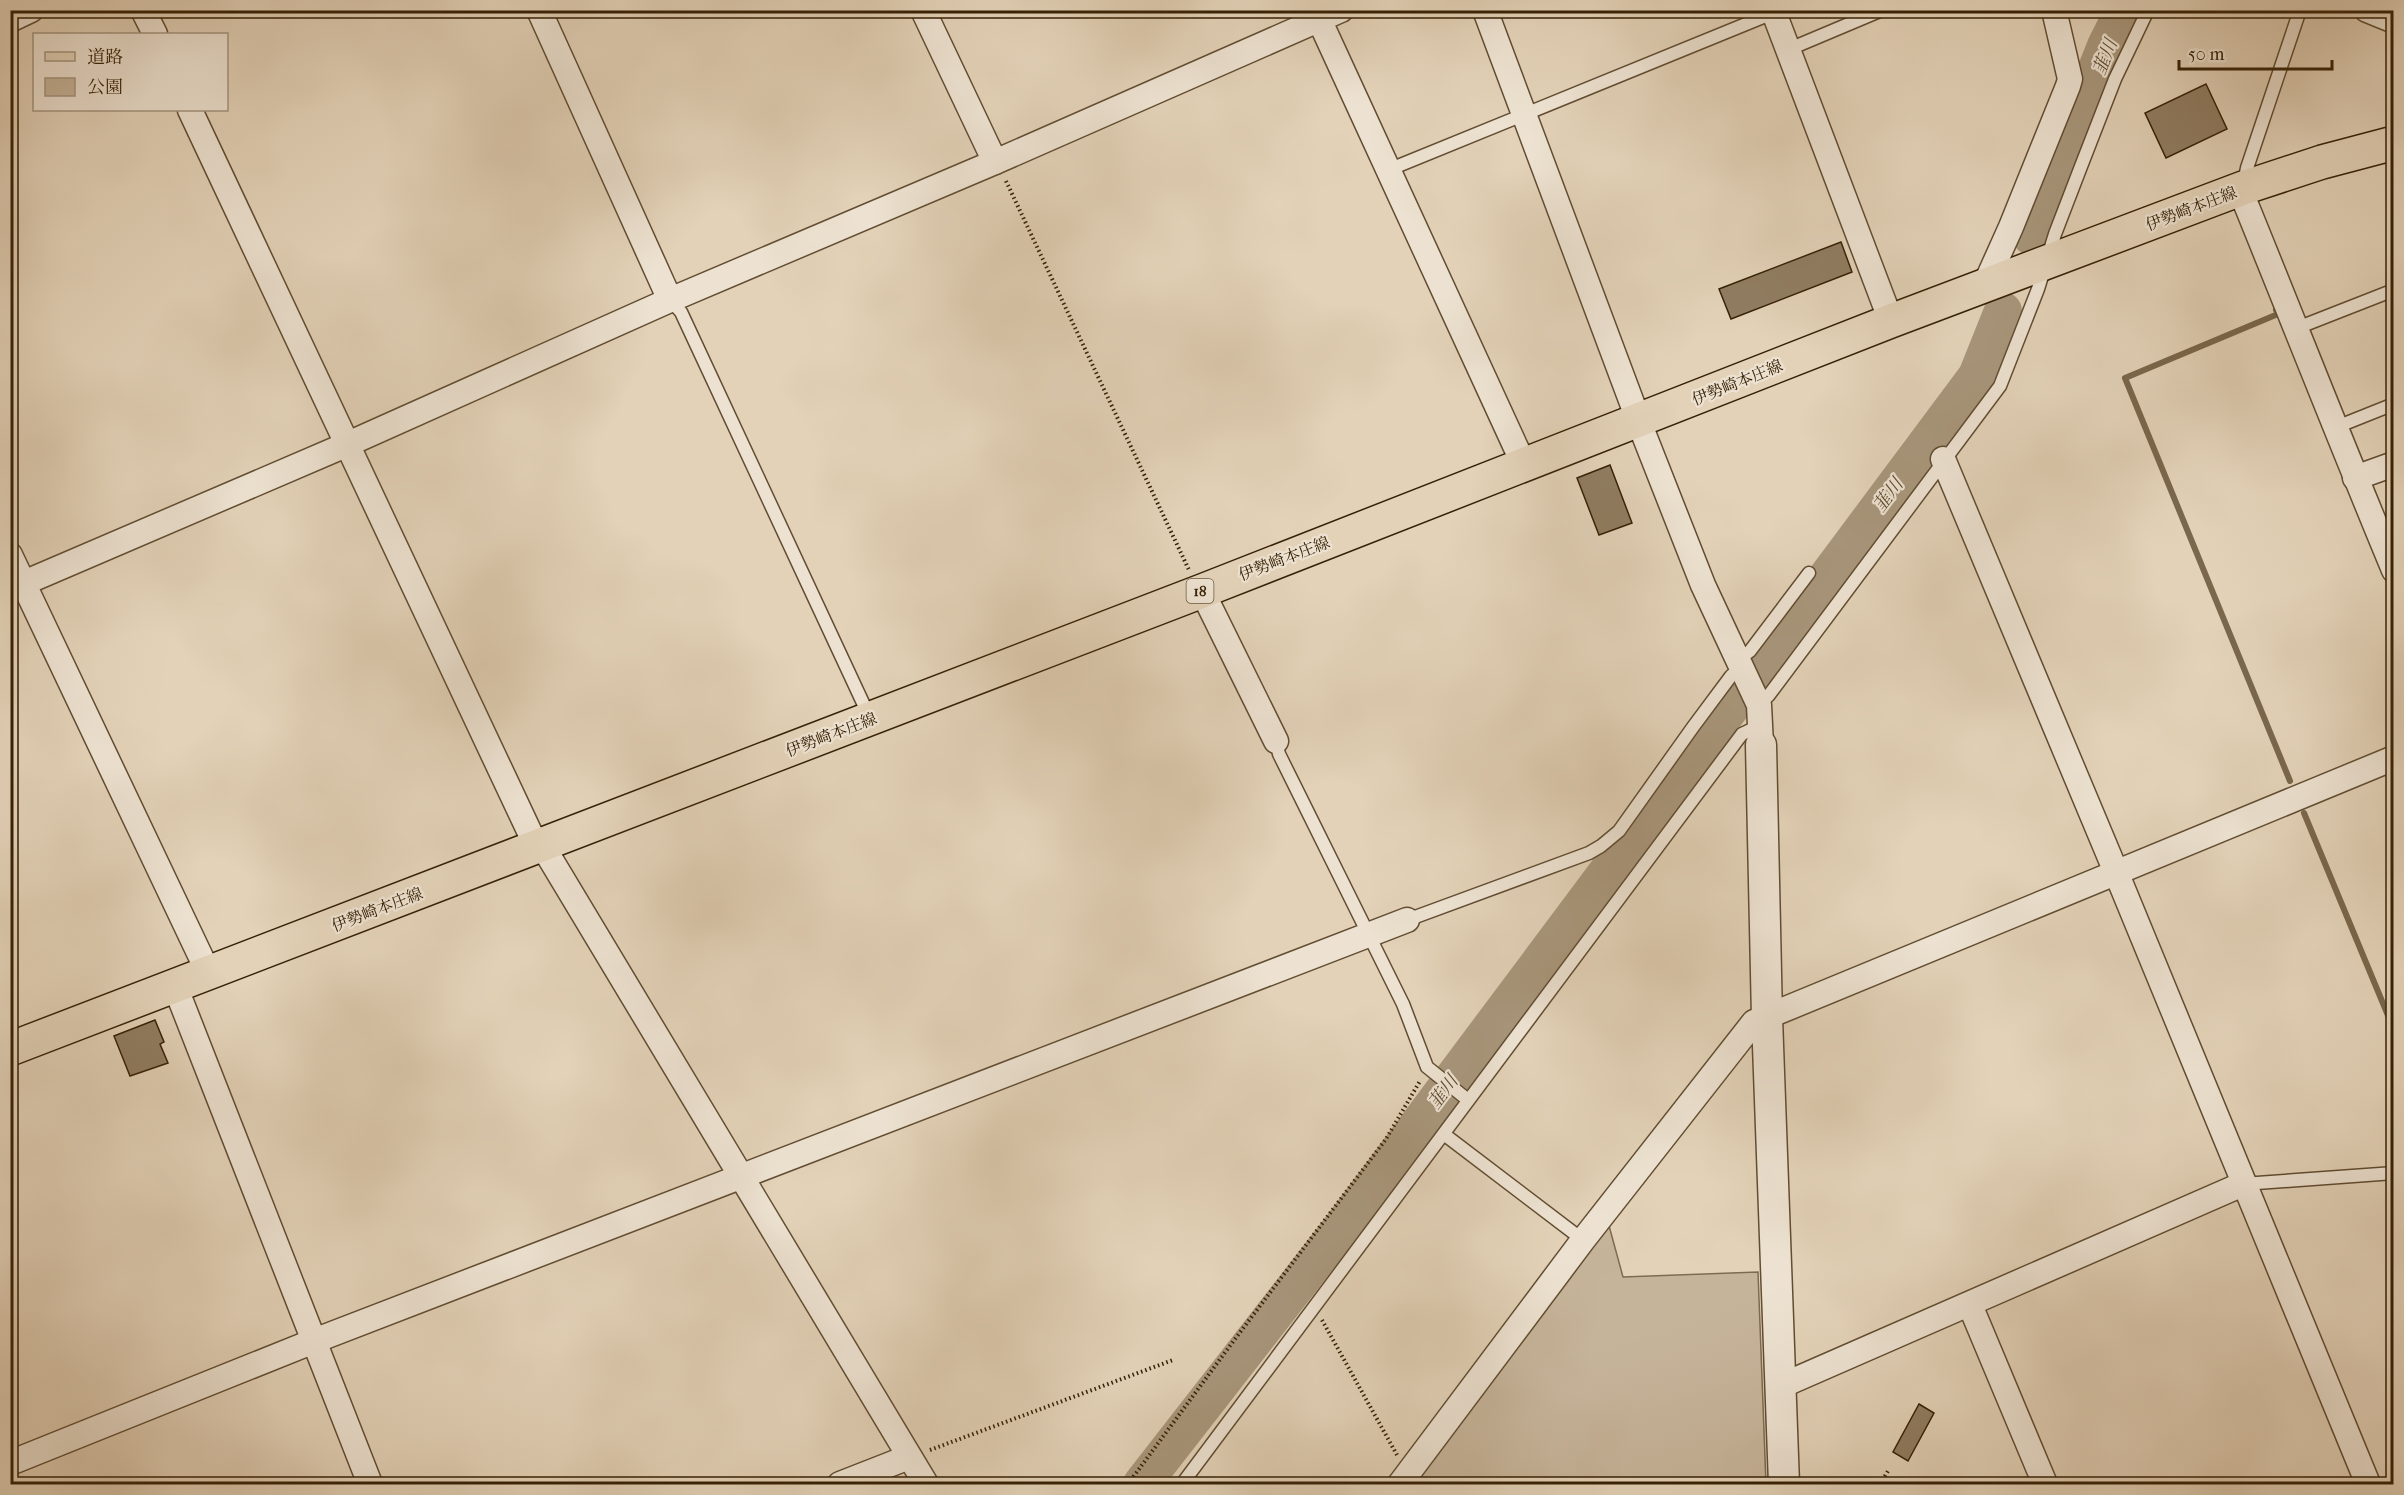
<svg xmlns="http://www.w3.org/2000/svg" width="2404" height="1495" font-family="'IM FELL French Canon','Noto Serif JP',serif">
<style>
.green{fill:#c6b49a;stroke:#7e6a50;stroke-width:1.5}
.lines{fill:none;stroke-linecap:round;stroke-linejoin:round}
.stream{stroke:#7a674c;stroke-width:6}
.river{stroke:#a8967b;stroke-width:38}
.building{fill:#907d62;stroke:#362105;stroke-width:1.5}
.service-casing{stroke:#614d32;stroke-width:15}
.minor-casing{stroke:#614d32;stroke-width:27}
.tertiary-casing{stroke:#614d32;stroke-width:33}
.primary-casing{stroke:#362105;stroke-width:36}
.path{stroke:#362105;stroke-width:4;stroke-dasharray:1.5 3;stroke-linecap:butt}
.service{stroke:#ede2d1;stroke-width:12}
.minor{stroke:#ede2d1;stroke-width:24}
.tertiary{stroke:#ede2d1;stroke-width:30}
.primary{stroke:#e3d2b8;stroke-width:33}
.labels{text-anchor:middle;stroke-width:4.5;stroke-linejoin:round;paint-order:stroke}
.shield{fill:#ede2d1;stroke:#6d5b42;stroke-width:1.5}
.shield-label{font-size:15px;font-weight:bold;fill:#362105}
.street-label{font-size:16px;fill:#362105;stroke:#ede2d1}
.water-label{font-size:18px;font-style:italic;fill:#5e4a2e;stroke:#ede2d1}
</style>
<rect width="100%" height="100%" fill="#e3d2b8"/>
<filter id="stains"><feTurbulence type="fractalNoise" baseFrequency=".00333" numOctaves="4"/><feColorMatrix values="0 0 0 0 .2 0 0 0 0 .09 0 0 0 0 .02 0 0 0 .5 -.17"/></filter>
<radialGradient id="worn" r=".72"><stop offset=".6" stop-color="#630" stop-opacity="0"/><stop offset="1" stop-color="#630" stop-opacity=".3"/></radialGradient>
<!-- green -->
<polygon class="green" points="1608,1222 1623,1277 1758,1272 1766,1484 1422,1484 1417,1476"/>
<g class="lines">
<!-- stream -->
<g class="stream">
<polyline points="2276,310 2278,314 2125,378 2290,781"/>
<polyline points="2304,813 2394,1030"/>
</g>
<!-- river -->
<g class="river">
<polyline points="2031,236 2106,46 2124,10"/>
<polyline points="1758,670 1977,376 2003,311"/>
<polyline points="1142,1484 1342,1227 1739,696"/>
</g>
</g>
<!-- building -->
<g class="building">
<polygon points="2206,84 2227,129 2166,158 2145,113"/>
<polygon points="1841,242 1852,272 1731,319 1719,289"/>
<polygon points="1610,465 1632,523 1599,535 1577,478"/>
<polygon points="155,1020 164,1042 160,1044 168,1063 130,1076 114,1036"/>
<polygon points="1919,1404 1934,1413 1908,1461 1893,1452"/>
</g>
<g class="lines">
<!-- service casing -->
<g class="service-casing">
<g id="service">
<polyline points="1787,50 1882,10"/>
<polyline points="1388,170 1773,13"/>
<polyline points="2244,183 2247,168 2300,10"/>
<polyline points="670,300 681,312 870,718"/>
<polyline points="2297,328 2394,290"/>
<polyline points="2334,428 2394,404"/>
<polyline points="1738,660 1750,651 1809,573"/>
<polyline points="1759,705 1769,695 2000,386 2038,289 2055,234 2080,169 2115,79 2148,10"/>
<polyline points="1276,741 1279,754 1403,1004 1427,1067 1468,1100"/>
<polyline points="1407,920 1589,853 1601,846 1619,831 1693,727 1731,676 1741,668"/>
<polyline points="1445,1135 1583,1240"/>
<polyline points="2243,1184 2394,1173"/>
<polyline points="1182,1484 1742,734 1761,725"/>
</g>
</g>
<!-- minor casing -->
<g class="minor-casing">
<g id="minor">
<polyline points="143,10 155,34"/>
<polyline points="539,10 670,300"/>
<polyline points="923,10 995,162"/>
<polyline points="1312,10 1324,30 1524,465"/>
<polyline points="1485,10 1644,435 1703,585 1759,705 1761,745"/>
<polyline points="1773,10 1891,321"/>
<polyline points="2367,10 2394,21"/>
<polyline points="10,20 31,10"/>
<polyline points="190,110 531,835 542,845 926,1484"/>
<path d="M2243,188l2,14c50,123 98,246 149,368"/>
<polyline points="1984,287 2011,227 2068,86 2070,79 2054,10"/>
<polyline points="1943,459 2116,872 2368,1484"/>
<polyline points="2355,478 2394,464"/>
<polyline points="10,555 209,974"/>
<polyline points="10,589 348,444 670,300 995,162 1341,10"/>
<polyline points="1202,591 1276,741"/>
<polyline points="175,986 370,1484"/>
<polyline points="1970,1305 2045,1484"/>
<polyline points="1781,1386 2243,1184"/>
<polyline points="10,1463 314,1341 1407,920"/>
<polyline points="840,1484 909,1457"/>
<polyline points="1400,1484 1583,1240 1754,1022 2394,758"/>
</g>
</g>
<!-- tertiary casing -->
<g class="tertiary-casing">
<polyline id="tertiary" points="1761,745 1767,1018 1784,1484"/>
</g>
<!-- primary casing -->
<g class="primary-casing">
<polyline id="primary" points="10,1049 1202,591 1891,321 2243,188 2322,162 2394,143"/>
</g>
<!-- path -->
<g class="path">
<polyline points="1006,181 1189,570"/>
<polyline points="1322,1320 1397,1455"/>
<polyline points="930,1450 1173,1360"/>
<polyline points="1128,1484 1235,1339 1386,1139 1420,1081"/>
<polyline points="1880,1484 1888,1471"/>
</g>
<!-- service -->
<use href="#service" class="service"/>
<!-- minor -->
<use href="#minor" class="minor"/>
<!-- tertiary -->
<use href="#tertiary" class="tertiary"/>
<!-- primary -->
<use href="#primary" class="primary"/>
</g>
<g class="labels">
<!-- shield labels -->
<rect class="shield" x="1186.5" y="579" width="27" height="24" rx="4.5"/>
<g class="shield-label">
<text x="1200" y="596">18</text>
</g>
<!-- street labels -->
<g class="street-label">
<text transform="translate(2191 208) rotate(-21)" y="6">伊勢崎本庄線</text>
<text transform="translate(1737 382) rotate(-22)" y="6">伊勢崎本庄線</text>
<text transform="translate(1284 558) rotate(-21)" y="6">伊勢崎本庄線</text>
<text transform="translate(831 734) rotate(-21)" y="6">伊勢崎本庄線</text>
<text transform="translate(377 909) rotate(-21)" y="6">伊勢崎本庄線</text>
</g>
<!-- water labels -->
<g class="water-label">
<text transform="translate(2105 57) rotate(-68)" y="6">韮川</text>
<text transform="translate(1888 495) rotate(-53)" y="6">韮川</text>
<text transform="translate(1443 1092) rotate(-53)" y="6">韮川</text>
</g>
</g>
<!-- margin -->
<rect width="2404" height="1495" fill="none" stroke="#e3d2b8" stroke-width="36"/>
<rect x="12" y="12" width="2380" height="1471" fill="none" stroke="#362105" stroke-width="3"/>
<rect x="18" y="18" width="2368" height="1459" fill="none" stroke="#362105" stroke-width="1.5"/>
<!-- legend -->
<rect x="33" y="33" width="195" height="78" fill="#ede2d1" stroke="#a4957f" stroke-width="1.5"/>
<rect x="45" y="52" width="30" height="9" fill="#e3d2b8" stroke="#a4957f" stroke-width="1.5"/>
<text x="87" y="63" font-size="18" fill="#362105">道路</text>
<rect x="45" y="78" width="30" height="18" fill="#c6b49a" stroke="#a4957f" stroke-width="1.5"/>
<text x="87" y="93" font-size="18" fill="#362105">公園</text>
<!-- scale -->
<path d="M2179 60v9h153v-9" fill="none" stroke="#362105" stroke-width="3"/>
<text x="2188" y="60" font-size="18" fill="#362105" stroke="#ede2d1" stroke-width="4.5" paint-order="stroke">50 m</text>
<rect width="100%" height="100%" filter="url(#stains)"/>
<rect width="100%" height="100%" fill="url(#worn)"/>
</svg>
